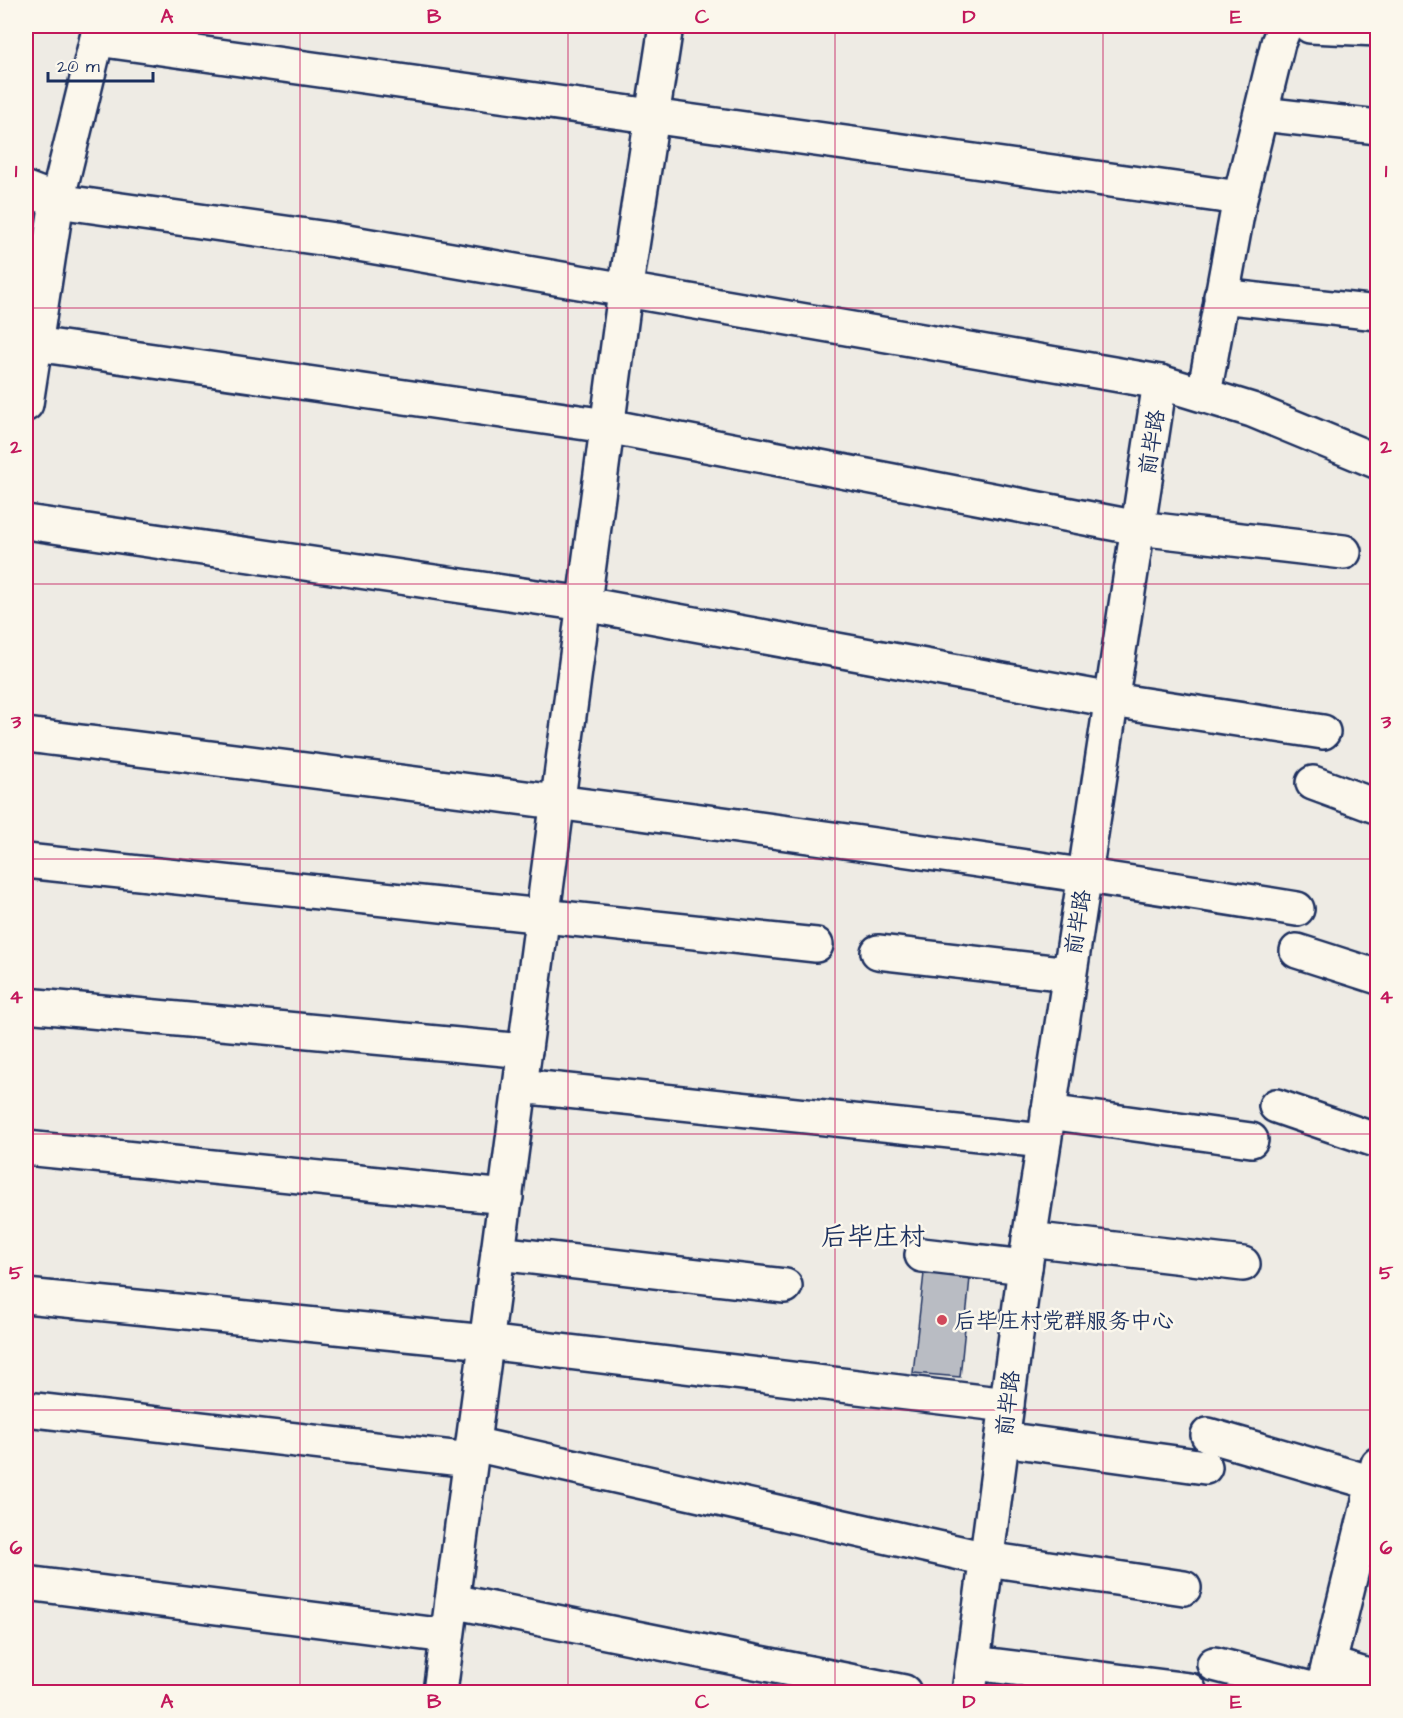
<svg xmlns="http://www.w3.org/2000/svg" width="1403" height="1718" font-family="'Architects Daughter','LXGW WenKai TC',sans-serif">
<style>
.building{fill:#b9bcc3;stroke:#1b2f5e;stroke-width:1.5}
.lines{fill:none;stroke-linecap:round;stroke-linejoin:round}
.minor-casing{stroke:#1b2f5e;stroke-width:38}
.minor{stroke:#fbf7ec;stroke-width:33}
.grid{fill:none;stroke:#c2185b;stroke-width:1.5;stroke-opacity:0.55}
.poi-dot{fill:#d1495b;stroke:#fbf7ec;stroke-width:2}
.labels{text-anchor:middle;stroke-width:5;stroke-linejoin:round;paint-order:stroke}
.street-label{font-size:22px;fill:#1b2f5e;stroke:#fbf7ec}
.poi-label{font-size:22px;fill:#1b2f5e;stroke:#fbf7ec;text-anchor:start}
.quarter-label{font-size:26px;fill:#1b2f5e;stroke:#fbf7ec}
.neatline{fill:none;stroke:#c2185b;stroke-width:2}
.grid-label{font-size:20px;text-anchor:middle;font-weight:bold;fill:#c2185b}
</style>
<rect width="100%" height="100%" fill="#eeebe4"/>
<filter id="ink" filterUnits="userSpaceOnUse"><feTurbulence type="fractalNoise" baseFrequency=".0167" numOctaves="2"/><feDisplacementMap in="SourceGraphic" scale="12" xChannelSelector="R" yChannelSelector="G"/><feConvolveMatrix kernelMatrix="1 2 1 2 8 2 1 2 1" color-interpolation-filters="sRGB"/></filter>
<g filter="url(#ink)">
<!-- building -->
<polygon class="building" points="925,1264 971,1268 960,1377 913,1373"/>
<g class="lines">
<!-- minor casing -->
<g class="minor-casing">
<g id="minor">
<polyline points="1310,26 1378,29"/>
<polyline points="97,39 1240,198"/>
<polyline points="1261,114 1378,127"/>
<polyline points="26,189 57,201 335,240 1160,382 1252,410 1378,462"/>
<polyline points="1221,296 1378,313"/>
<polyline points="35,344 607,426 1138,528 1344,552"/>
<polyline points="1204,394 1240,198 1278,43 1285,26"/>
<polyline points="26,404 57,201 100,26"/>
<polyline points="26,522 584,604 1112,700 1323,732"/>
<path d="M26,735c424,53 849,105 1271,174"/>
<polyline points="1313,783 1378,807"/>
<polyline points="26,861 816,945"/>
<polyline points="1297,951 1378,977"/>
<polyline points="878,952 1069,974"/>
<polyline points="26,1005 525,1051"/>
<polyline points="520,1086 1044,1141"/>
<polyline points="1276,1106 1378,1141"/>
<polyline points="1048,1112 1251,1140"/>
<polyline points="26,1148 506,1197"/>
<polyline points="1029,1239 1243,1264"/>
<polyline points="498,1253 785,1286"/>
<polyline points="922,1255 1025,1267"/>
<polyline points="26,1296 486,1342 1007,1405"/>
<polyline points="26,1409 470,1460"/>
<polyline points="1208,1435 1373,1483"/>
<polyline points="1003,1439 1205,1467"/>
<polyline points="473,1444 987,1559 1184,1588"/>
<polyline points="26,1583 447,1636"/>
<polyline points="452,1601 904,1692"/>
<polyline points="974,1663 1189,1690"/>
<polyline points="1214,1664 1323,1692"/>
<polyline points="1329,1664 1378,1679"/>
<polyline points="440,1692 625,292 666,26"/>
<polyline points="969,1692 1025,1267 1160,382"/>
<polyline points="1322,1692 1378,1464"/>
</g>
</g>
<!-- minor -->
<use href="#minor" class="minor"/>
</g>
</g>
<!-- grid -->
<path class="grid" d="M300,26v1666M568,26v1666M835,26v1666M1103,26v1666M26,308h1352M26,584h1352M26,859h1352M26,1134h1352M26,1410h1352"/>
<!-- markers -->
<circle class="poi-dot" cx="942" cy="1320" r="6"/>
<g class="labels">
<!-- street labels -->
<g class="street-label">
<text transform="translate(1151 442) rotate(-81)" y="8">前毕路</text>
<text transform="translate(1077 922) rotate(-81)" y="8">前毕路</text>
<text transform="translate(1007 1403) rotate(-83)" y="8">前毕路</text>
</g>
<!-- poi labels -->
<g class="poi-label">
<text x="954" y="1328">后毕庄村党群服务中心</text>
</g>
<!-- quarter labels -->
<g class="quarter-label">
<text x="873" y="1245">后毕庄村</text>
</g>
</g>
<!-- margin -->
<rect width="1403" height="1718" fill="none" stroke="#fbf7ec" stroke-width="66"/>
<!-- scale -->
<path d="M48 72v9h105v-9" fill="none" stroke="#1b2f5e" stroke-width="3"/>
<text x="57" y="72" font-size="18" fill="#1b2f5e" stroke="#fbf7ec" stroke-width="4.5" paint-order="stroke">20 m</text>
<rect x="33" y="33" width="1337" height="1652" class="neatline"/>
<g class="grid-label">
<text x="167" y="23">A</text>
<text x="434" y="23">B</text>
<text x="702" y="23">C</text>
<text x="969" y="23">D</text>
<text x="1236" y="23">E</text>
<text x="16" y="177">1</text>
<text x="1386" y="177">1</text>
<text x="16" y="453">2</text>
<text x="1386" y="453">2</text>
<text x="16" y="728">3</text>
<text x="1386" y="728">3</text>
<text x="16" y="1003">4</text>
<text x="1386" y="1003">4</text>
<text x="16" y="1279">5</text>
<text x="1386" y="1279">5</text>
<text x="16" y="1554">6</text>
<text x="1386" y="1554">6</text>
<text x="167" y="1708">A</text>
<text x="434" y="1708">B</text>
<text x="702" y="1708">C</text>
<text x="969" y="1708">D</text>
<text x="1236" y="1708">E</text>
</g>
</svg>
